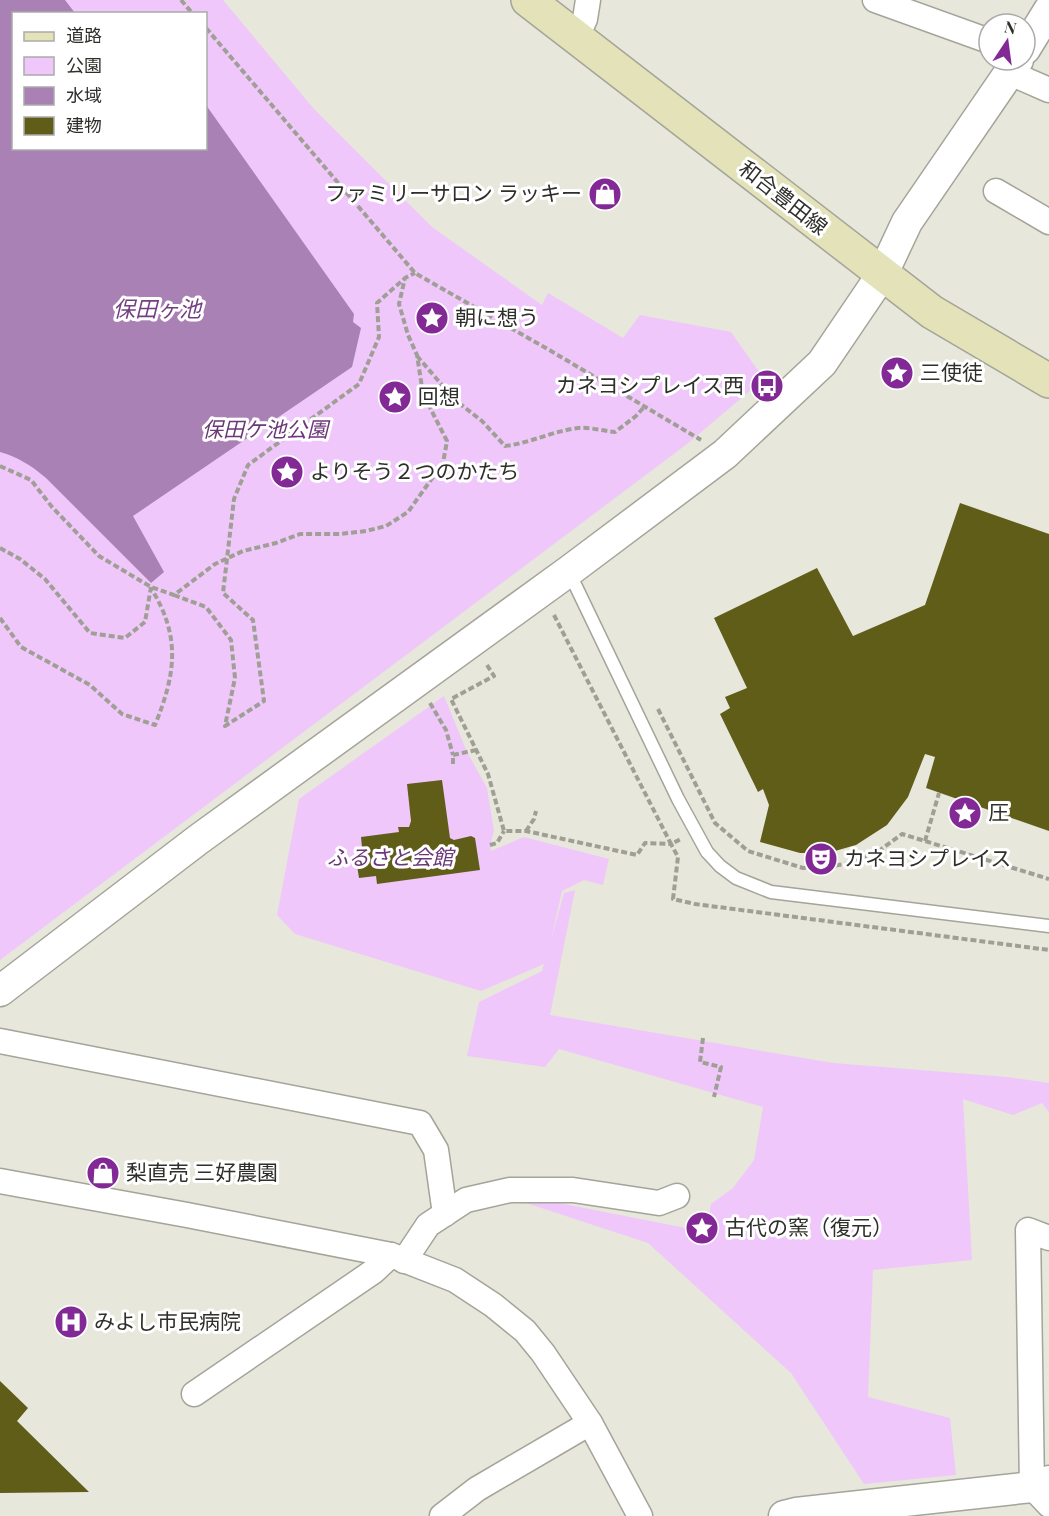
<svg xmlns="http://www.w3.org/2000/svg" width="1049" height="1516" font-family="'Playfair Display','Noto Sans JP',serif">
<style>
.green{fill:#f0c7fb;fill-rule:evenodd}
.water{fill:#aa81b5}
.building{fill:#605d19}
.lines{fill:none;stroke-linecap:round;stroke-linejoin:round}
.service-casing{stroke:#a4a499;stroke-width:15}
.minor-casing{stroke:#a4a499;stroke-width:27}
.tertiary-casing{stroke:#a4a499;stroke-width:33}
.secondary-casing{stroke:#a4a499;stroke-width:36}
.path{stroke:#9f9f96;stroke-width:4;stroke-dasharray:6 3;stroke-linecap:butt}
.service{stroke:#fff;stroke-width:12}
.minor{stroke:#fff;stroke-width:24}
.tertiary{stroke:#fff;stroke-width:30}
.secondary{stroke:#e4e2b8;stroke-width:33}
.labels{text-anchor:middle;stroke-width:6;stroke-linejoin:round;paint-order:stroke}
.poi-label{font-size:21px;fill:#2e2e2a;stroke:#fff;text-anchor:start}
.street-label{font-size:21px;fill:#2e2e2a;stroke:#fff}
.park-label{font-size:21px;font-style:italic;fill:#6b3778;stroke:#fff}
.water-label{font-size:22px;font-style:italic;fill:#743f81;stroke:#fff}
</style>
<rect width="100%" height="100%" fill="#e7e7db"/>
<!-- green -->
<g class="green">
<path d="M0,0h223l91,109 118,118 110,78 6,-12 75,45 17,-23 91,17 33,47 -77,65 -687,516zM14,14h192v134h-192z"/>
<polygon points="444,696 467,752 487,788 494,831 490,845 491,851 524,837 609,859 603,885 584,880 562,891 551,940 564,893 575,890 550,1015 833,1063 1007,1077 1049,1083 1049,1112 1042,1103 1013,1115 963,1099 972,1260 873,1270 868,1397 950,1418 956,1475 864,1484 791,1373 648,1243 517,1200 549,1201 706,1232 711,1204 733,1188 754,1160 763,1107 559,1049 545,1067 467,1056 479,1002 542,971 544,964 481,991 295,934 277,915 299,799"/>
</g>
<!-- water -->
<path class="water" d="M0,0h65l10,13 -61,1v134h192v-43l148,209 -1,8 8,6 -9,39 -219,149 31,56 -13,11 -105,-105c-14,-12 -28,-21 -46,-26z"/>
<!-- building -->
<g class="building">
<polygon points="960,503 1049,534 1049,831 926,788 935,757 925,754 908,797 887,825 856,845 828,853 800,853 760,842 769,805 763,789 758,792 720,714 730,708 725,697 747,688 714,618 817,568 853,636 925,605"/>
<polygon points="442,780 450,838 454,840 471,836 475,838 480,870 377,884 376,876 359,878 356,859 363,858 361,837 399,832 398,827 409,827 411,821 407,784"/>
<polygon points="0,1381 28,1408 17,1421 89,1492 0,1493"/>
</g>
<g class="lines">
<!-- service casing -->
<g class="service-casing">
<polyline id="service" points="569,572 678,799 707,852 720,866 736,878 771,892 1049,926"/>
</g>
<!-- minor casing -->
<g class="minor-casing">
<g id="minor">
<polyline points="875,0 989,41"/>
<polyline points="577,37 585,19 588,0"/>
<polyline points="1010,73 1049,90"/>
<polyline points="996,191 1049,222"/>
<polyline points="0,1041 420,1123 436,1150 445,1214"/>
<polyline points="0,1181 187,1215 391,1255 455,1280 493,1305 525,1331 543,1353 590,1423 640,1516"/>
<polyline points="1049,1238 1028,1230 1032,1487 1049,1505"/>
<polyline points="404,1261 428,1225 466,1200 510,1190 573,1190 659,1203 677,1196"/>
<polyline points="194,1394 374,1271 391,1255"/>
<polyline points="442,1516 477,1489 590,1423"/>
</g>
</g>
<!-- tertiary casing -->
<g class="tertiary-casing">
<g id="tertiary">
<polyline points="1025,49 1049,10"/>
<polyline points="0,991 199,839 569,571 725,454 822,363 883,273 907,222 1018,60"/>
<polyline points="784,1516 796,1513 1032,1487 1049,1481"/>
</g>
</g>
<!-- secondary casing -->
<g class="secondary-casing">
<polyline id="secondary" points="528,0 932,312 1049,381"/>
</g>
<!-- path -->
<g class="path">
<polyline points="181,0 193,14"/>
<polyline points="206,28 415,273 551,351 701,440"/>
<path d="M417,356l38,44 27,21 23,25c25,-3 48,-15 73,-18 12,-1 25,3 37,4l21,-16 9,-10"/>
<polyline points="0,466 31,480 52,507 99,556 151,587 174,595 215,564 243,551 276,543 300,534 340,534 366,531 386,526 408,512 443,463 447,441 423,394 417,355 408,335 399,304 405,278 415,273"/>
<polyline points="0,548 20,559 45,579 90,633 125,638 145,622 151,587"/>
<polyline points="174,595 206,607 231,640 235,678 225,726 264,701 253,620 223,593 234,499 248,465 359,384 379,337 377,303 404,279"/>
<polyline points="554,615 671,844 681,839"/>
<path d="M0,618l21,29 69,38 32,29 33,11c21,-52 26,-88 -4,-137"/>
<polyline points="487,665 494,676 451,699 488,774 504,831 526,831 637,855 645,843 671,844 678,857 673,899 695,904 1049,950"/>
<polyline points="430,703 446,730 453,755"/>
<polyline points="658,709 715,823 748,851 803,868 826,867 850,863 880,850 902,834 1049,879"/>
<polyline points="453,764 453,755 476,750"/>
<polyline points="526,831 534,819 536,811"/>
<polyline points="925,841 939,793"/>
<polyline points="490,845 497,843 504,831"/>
<polyline points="703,1038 700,1062 721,1067 714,1097"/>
</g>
<!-- service -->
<use href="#service" class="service"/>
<!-- minor -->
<use href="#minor" class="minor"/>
<!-- tertiary -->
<use href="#tertiary" class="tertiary"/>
<!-- secondary -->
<use href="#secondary" class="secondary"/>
</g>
<!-- icons -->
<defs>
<g id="shop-disc" transform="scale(1.725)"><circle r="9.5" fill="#822996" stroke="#fff"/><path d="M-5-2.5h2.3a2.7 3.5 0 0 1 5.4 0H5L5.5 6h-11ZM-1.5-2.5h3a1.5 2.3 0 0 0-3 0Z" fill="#fff"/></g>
<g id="sight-disc" transform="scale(1.725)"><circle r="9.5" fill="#822996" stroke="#fff"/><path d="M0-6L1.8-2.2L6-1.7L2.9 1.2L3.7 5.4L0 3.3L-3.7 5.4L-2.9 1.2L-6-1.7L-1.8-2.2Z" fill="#fff"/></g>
<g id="bus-disc" transform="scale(1.725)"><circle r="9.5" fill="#822996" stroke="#fff"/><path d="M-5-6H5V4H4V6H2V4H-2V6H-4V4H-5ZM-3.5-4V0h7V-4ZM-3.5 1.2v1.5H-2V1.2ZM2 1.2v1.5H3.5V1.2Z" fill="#fff"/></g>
<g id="theatre-disc" transform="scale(1.725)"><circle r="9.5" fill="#822996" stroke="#fff"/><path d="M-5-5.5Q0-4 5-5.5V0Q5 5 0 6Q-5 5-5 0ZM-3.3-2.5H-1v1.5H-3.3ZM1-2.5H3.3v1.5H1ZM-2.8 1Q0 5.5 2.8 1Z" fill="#fff"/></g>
<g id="hospital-disc" transform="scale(1.725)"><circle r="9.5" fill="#822996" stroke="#fff"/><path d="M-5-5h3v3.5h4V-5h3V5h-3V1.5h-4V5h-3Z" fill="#fff"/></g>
</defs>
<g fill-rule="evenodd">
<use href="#shop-disc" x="605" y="194"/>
<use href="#sight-disc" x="432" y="318"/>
<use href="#sight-disc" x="897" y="373"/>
<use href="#bus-disc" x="767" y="386"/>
<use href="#sight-disc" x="395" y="397"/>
<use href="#sight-disc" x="287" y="472"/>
<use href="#sight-disc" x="965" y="813"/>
<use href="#theatre-disc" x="821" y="859"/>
<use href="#shop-disc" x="103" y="1173"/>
<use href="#sight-disc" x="702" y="1228"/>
<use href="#hospital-disc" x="71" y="1322"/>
</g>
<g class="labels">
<!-- poi labels -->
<g class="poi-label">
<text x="582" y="201" text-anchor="end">ファミリーサロン ラッキー</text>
<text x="455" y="325">朝に想う</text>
<text x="920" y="380">三使徒</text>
<text x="744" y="393" text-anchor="end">カネヨシプレイス西</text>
<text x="418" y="404">回想</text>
<text x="310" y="479">よりそう２つのかたち</text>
<text x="988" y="820">圧</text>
<text x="844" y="866">カネヨシプレイス</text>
<text x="126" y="1180">梨直売 三好農園</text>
<text x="725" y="1235">古代の窯（復元）</text>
<text x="94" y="1329">みよし市民病院</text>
</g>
<!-- street labels -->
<g class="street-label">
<text transform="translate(783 198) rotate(38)" y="7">和合豊田線</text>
</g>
<!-- park labels -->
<g class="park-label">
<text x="265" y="437">保田ケ池公園</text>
<text x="390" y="865">ふるさと会館</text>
</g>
<!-- water labels -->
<g class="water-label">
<text x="157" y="317">保田ヶ池</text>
</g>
</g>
<!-- legend -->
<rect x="12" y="12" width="195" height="138" fill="#ffffff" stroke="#ababaa" stroke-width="1.5"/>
<rect x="24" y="32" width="30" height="9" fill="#e4e2b8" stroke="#ababaa" stroke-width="1.5"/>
<text x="66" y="42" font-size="18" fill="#2e2e2a">道路</text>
<rect x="24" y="57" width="30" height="18" fill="#f0c7fb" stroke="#ababaa" stroke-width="1.5"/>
<text x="66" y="72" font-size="18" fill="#2e2e2a">公園</text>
<rect x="24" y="87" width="30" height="18" fill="#aa81b5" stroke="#ababaa" stroke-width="1.5"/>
<text x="66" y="102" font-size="18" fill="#2e2e2a">水域</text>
<rect x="24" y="117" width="30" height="18" fill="#605d19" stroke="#ababaa" stroke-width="1.5"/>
<text x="66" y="132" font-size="18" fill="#2e2e2a">建物</text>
<!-- north arrow -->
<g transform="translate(1007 42) rotate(13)"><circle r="28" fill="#ffffff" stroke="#ababaa" stroke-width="1.5"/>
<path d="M0-4.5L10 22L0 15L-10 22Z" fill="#822996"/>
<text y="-9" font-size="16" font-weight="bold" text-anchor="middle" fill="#2e2e2a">N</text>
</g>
</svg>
